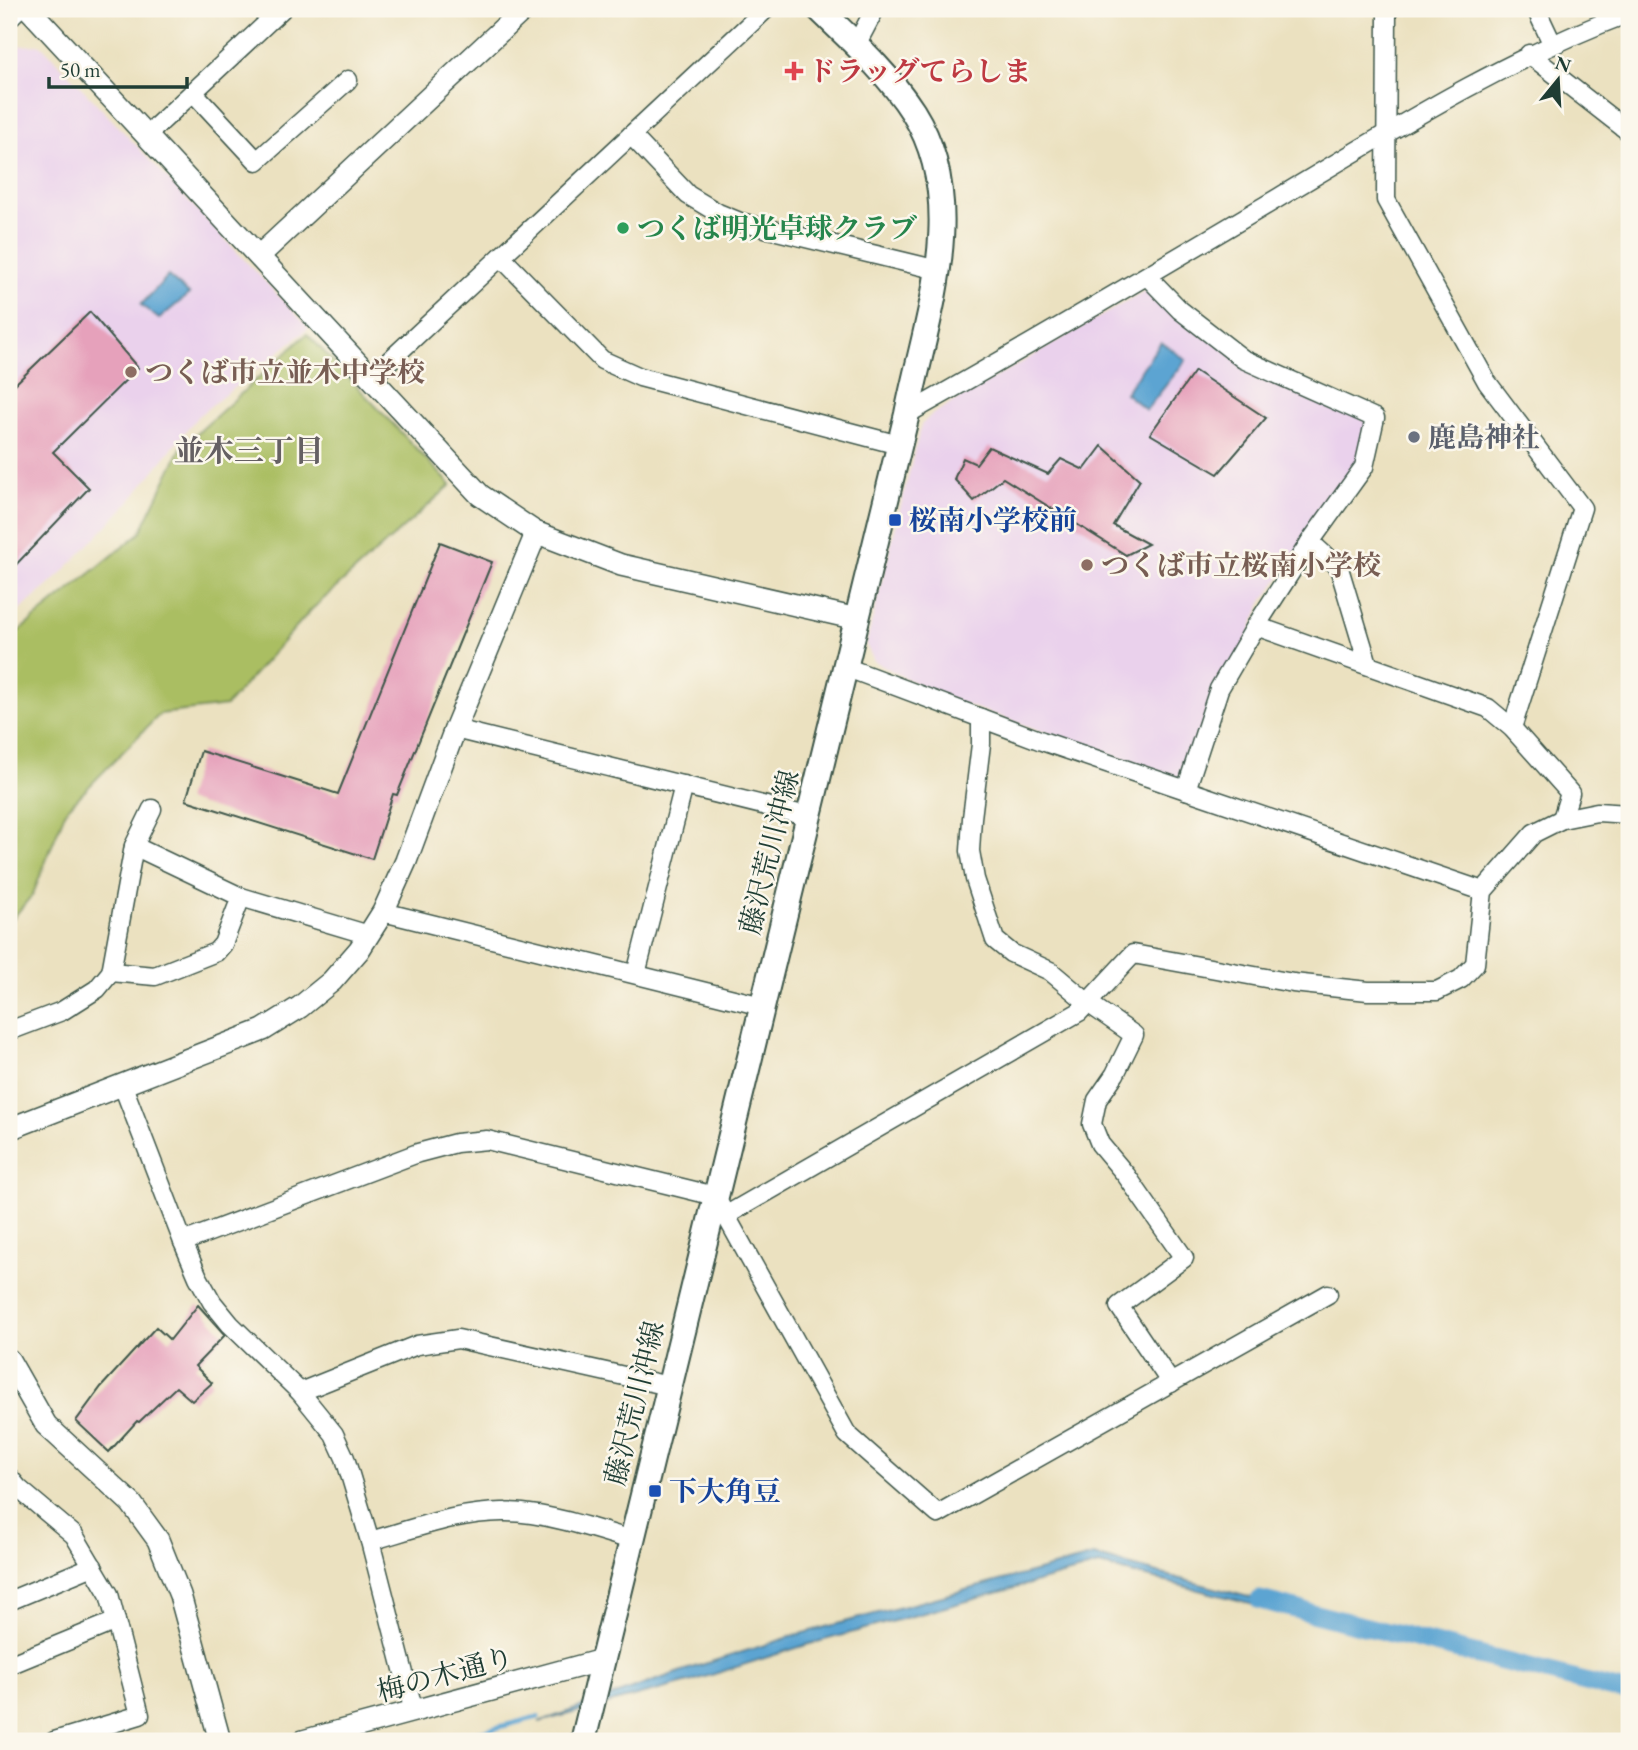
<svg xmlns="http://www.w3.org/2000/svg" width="1638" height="1750" font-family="'EB Garamond','Noto Serif JP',serif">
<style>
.built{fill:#ead1ec}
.green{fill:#aabe62;stroke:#647e4b;stroke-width:2}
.water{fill:#5ba4d2;stroke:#3d7083;stroke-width:2}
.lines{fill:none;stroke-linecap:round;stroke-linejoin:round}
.stream{stroke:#5ba4d2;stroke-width:5}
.canal{stroke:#5ba4d2;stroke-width:19}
.building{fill:#e6a1bb}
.minor-casing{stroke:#3e5649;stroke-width:21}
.tertiary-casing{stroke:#3e5649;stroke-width:24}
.secondary-casing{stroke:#3e5649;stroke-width:28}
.minor{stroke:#fff;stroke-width:18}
.tertiary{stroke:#fff;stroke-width:21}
.secondary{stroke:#fff;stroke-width:24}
.health-dot{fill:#e0444e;stroke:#fbf7ec;stroke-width:2.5}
.leisure-dot{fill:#2e9e5b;stroke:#fbf7ec;stroke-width:2.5}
.education-dot{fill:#8d6e63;stroke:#fbf7ec;stroke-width:2.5}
.worship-dot{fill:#6b7280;stroke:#fbf7ec;stroke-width:2.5}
.transit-dot{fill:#1a4fb4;stroke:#fbf7ec;stroke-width:2.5}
.labels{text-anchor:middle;stroke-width:5;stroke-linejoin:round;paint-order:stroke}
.health-label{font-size:28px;font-weight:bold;fill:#be3a42;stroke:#fbf7ec;text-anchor:start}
.leisure-label{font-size:28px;font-weight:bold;fill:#27864d;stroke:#fbf7ec;text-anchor:start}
.education-label{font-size:28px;font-weight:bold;fill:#785e54;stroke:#fbf7ec;text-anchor:start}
.worship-label{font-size:28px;font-weight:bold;fill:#5b616d;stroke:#fbf7ec;text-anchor:start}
.transit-label{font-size:28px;font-weight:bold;fill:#164399;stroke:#fbf7ec;text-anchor:start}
.street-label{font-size:28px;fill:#1f3d34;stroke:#fbf7ec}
.neighbourhood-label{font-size:30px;font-weight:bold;fill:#656063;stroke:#fbf7ec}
</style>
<rect width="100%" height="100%" fill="#fbf7ec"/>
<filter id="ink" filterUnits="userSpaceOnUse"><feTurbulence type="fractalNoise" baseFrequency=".0143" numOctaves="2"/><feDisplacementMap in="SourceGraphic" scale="14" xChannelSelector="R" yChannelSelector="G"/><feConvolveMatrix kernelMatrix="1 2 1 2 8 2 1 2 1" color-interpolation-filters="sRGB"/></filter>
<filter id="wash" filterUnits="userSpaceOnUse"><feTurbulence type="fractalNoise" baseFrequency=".00686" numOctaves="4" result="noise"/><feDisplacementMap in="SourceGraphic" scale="28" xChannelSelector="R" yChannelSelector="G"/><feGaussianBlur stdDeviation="1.57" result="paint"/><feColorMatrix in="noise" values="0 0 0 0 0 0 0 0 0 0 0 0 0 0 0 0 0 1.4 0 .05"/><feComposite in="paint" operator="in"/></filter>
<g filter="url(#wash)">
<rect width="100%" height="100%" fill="#ebe1c0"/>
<!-- built -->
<g class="built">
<polygon points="41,45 309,328 198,416 129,502 59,576 9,620 9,49 13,46"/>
<polygon points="1146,290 1158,296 1189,324 1364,419 1368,427 1358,465 1262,603 1187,777 1180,779 935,694 874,661 866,645 921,425 931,415"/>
</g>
<!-- green -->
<polygon class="green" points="307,334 451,485 311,610 226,706 160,714 66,810 33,894 9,923 9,639 140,533 181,448"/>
<!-- water -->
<g class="water">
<polygon points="168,276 189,294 159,319 141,305"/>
<polygon points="1161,342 1186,360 1146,410 1125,393"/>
<polygon points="1094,1556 1629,1698 1099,1565 806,1645 689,1682 539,1722 685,1670 803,1633"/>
</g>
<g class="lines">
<!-- stream -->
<polyline class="stream" points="444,1741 538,1717"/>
<!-- canal -->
<polyline class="canal" points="1260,1600 1629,1693"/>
</g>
<g id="blocks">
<!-- building -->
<g class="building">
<polygon points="90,312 138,368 53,452 89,488 9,572 9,390"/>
<polygon points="1195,371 1266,418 1218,474 1150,434"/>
<polygon points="1102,446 1140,480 1113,525 1148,544 1126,555 1003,478 974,501 954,479 963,458 976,464 989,447 1048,474 1061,459 1084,470"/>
<polygon points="440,542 492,562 397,795 393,794 372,859 186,800 201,751 338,794"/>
<polygon points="198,1305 225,1335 195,1366 212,1383 192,1401 176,1387 139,1422 137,1421 109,1452 76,1421 101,1387 156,1327 170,1340"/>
</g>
</g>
</g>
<g filter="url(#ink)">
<use href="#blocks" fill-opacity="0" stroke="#3e5649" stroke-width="2"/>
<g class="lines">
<!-- minor casing -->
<g class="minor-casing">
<g id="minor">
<polyline points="1387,9 1386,200 1487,382 1582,508 1512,728"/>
<polyline points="1536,9 1552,43"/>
<polyline points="856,45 875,9"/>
<polyline points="1529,54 1629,132"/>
<polyline points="193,92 257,161 348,80"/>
<polyline points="147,135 282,9"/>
<polyline points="631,135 688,195 718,213 740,222 938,270"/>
<polyline points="501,257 602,360 640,377 899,445"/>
<polyline points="1147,276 1180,310 1243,359 1375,418 1364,467 1310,542 1339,568 1368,664"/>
<polyline points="372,377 766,9"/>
<path d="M907,414c125,-70 248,-143 371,-216 114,-68 227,-139 351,-185"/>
<polyline points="1256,626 1310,542"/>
<polyline points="845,667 1042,741 1186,790 1219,689 1256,626 1488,708 1512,728 1570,793 1562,819"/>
<polyline points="981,718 981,744 972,818 970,851 975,879 995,940 1011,953 1050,971 1088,1003 1134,1035 1115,1074 1097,1100 1092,1124 1100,1144 1126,1175 1184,1258 1119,1306 1171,1383"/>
<polyline points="455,729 807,816"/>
<polyline points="1186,790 1483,891"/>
<polyline points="134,846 241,897 369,935"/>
<polyline points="383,912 762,1006"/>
<polyline points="111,972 155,976 216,952 223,944 241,897"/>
<polyline points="636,974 684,785"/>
<polyline points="9,1031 62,1011 97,989 111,972 134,846 152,809"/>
<polyline points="123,1086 183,1242 198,1277 212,1302 230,1324 300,1392 334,1434 345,1458 370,1541 414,1712"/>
<polyline points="725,1216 1079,1012 1133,954 1293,983 1368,991 1437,991 1461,979 1475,964 1483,891 1534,833 1562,819 1597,812 1629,814"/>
<polyline points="183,1242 418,1153 456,1143 487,1140 715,1196 847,1434 938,1514 1328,1294"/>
<polyline points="300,1392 417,1345 458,1339 669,1386"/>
<polyline points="9,1477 18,1488 74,1535 109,1594 140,1715 54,1741"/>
<path d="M370,1541c43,-12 91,-30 136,-29 38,0 89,17 125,28"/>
<polyline points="9,1601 93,1566"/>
<polyline points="9,1665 116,1621"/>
</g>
</g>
<!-- tertiary casing -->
<g class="tertiary-casing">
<g id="tertiary">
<polyline points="29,9 480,495 535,532 621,565 857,619"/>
<polyline points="9,16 16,9"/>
<polyline points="259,256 524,9"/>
<polyline points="9,1129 263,1030 300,1007 332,981 359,950 383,912 406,861 455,729 533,541 535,532"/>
<polyline points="9,1360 46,1425 131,1503 158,1540 180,1595 220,1741"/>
<polyline points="303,1741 602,1660"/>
</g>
</g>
<!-- secondary casing -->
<g class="secondary-casing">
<path id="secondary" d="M583,1741l324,-1327c19,-96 64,-210 6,-302 -25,-39 -61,-71 -94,-103"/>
</g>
<!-- minor -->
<use href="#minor" class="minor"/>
<!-- tertiary -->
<use href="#tertiary" class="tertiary"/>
<!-- secondary -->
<use href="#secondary" class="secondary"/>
</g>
</g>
<!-- markers -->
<path class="health-dot" d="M790.5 60.5h7v7h7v7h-7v7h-7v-7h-7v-7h7z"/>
<circle class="leisure-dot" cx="623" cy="228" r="7"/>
<g class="education-dot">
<circle cx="131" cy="372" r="7"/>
<circle cx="1087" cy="565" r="7"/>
</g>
<circle class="worship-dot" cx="1414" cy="437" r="7"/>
<g class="transit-dot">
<rect x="888" y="513" width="14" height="14" rx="3.5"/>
<rect x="648" y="1484" width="14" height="14" rx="3.5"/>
</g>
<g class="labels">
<!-- health labels -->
<g class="health-label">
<text x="808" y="81">ドラッグてらしま</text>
</g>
<!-- leisure labels -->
<g class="leisure-label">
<text x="637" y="238">つくば明光卓球クラブ</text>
</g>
<!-- education labels -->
<g class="education-label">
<text x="145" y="382">つくば市立並木中学校</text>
<text x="1101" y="575">つくば市立桜南小学校</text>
</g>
<!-- worship labels -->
<g class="worship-label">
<text x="1428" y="447">鹿島神社</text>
</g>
<!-- transit labels -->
<g class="transit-label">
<text x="909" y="530">桜南小学校前</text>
<text x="669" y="1501">下大角豆</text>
</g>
<!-- street labels -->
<g class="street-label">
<text transform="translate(769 852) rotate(-76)" y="10">藤沢荒川沖線</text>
<text transform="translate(634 1403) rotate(-76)" y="10">藤沢荒川沖線</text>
<text transform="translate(445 1674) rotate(-15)" y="10">梅の木通り</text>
</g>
<!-- neighbourhood labels -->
<g class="neighbourhood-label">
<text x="249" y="461">並木三丁目</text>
</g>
</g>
<!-- margin -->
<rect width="1638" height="1750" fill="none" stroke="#fbf7ec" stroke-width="35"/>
<!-- north arrow -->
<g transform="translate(1558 80) rotate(18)" stroke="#fbf7ec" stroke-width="5" paint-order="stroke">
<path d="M0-5L12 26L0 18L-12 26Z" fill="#1f3d34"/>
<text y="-10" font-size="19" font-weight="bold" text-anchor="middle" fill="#1f3d34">N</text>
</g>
<!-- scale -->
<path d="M49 77v10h138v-10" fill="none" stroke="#1f3d34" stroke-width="3.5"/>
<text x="60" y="77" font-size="21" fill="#1f3d34" stroke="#fbf7ec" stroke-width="5" paint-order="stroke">50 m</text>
</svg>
